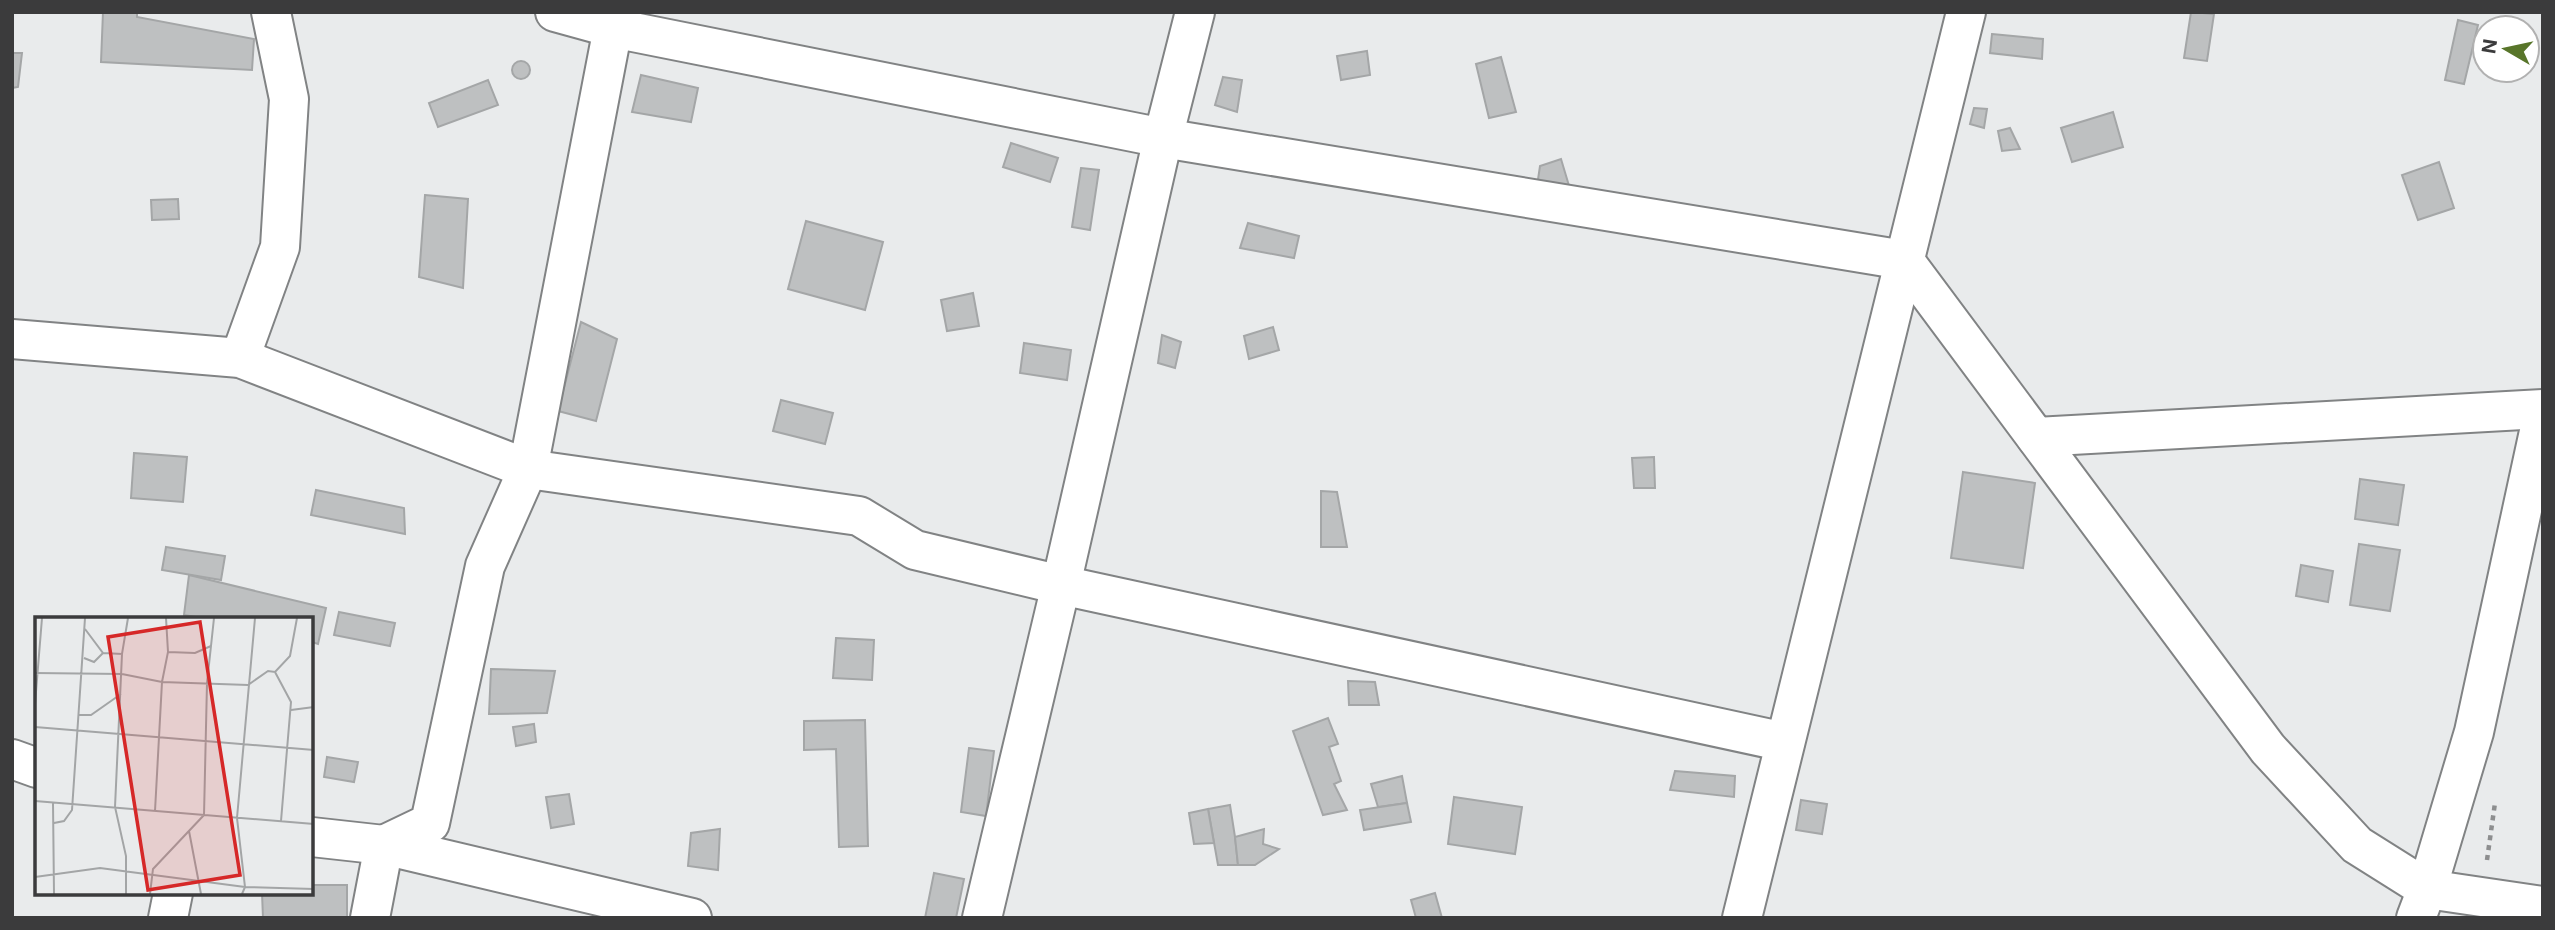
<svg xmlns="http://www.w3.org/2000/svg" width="2555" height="930" font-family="Inter,sans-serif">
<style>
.building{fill:#bec0c1;stroke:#a4a6a7;stroke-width:2}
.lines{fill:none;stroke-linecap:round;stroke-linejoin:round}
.minor-casing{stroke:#818384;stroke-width:42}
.path{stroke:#8d8e8f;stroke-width:4.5;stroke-dasharray:5 5;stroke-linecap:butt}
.minor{stroke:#fff;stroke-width:38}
.inset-road{fill:none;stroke:#a3a5a6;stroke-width:2}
.view{fill:#d62828;fill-opacity:0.15;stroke:#d62828;stroke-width:3.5}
.inset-edge{fill:none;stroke:#3b3b3c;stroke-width:3.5}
</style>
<rect width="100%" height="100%" fill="#e9ebec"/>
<!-- building -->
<g class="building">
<polygon points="103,12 137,12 137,17 254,39 252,70 101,62"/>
<polygon points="2191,12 2214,14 2207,61 2184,58"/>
<polygon points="2458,20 2478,25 2464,84 2445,80"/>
<polygon points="1992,34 2043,39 2042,59 1990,53"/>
<polygon points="1367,51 1370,75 1341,80 1337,56"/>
<polygon points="12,53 22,53 18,87 12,88"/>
<polygon points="1501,57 1516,112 1489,118 1476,64"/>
<circle cx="521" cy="70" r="9"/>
<polygon points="641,75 698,88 691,122 632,112"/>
<polygon points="1223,77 1242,80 1237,112 1215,105"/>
<polygon points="488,80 498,105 438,127 429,103"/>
<polygon points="1974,108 1987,109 1984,128 1970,124"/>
<polygon points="2113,112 2123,147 2072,162 2061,128"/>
<polygon points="2010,128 2020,149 2002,151 1998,131"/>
<polygon points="1011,143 1058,158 1050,182 1003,167"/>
<polygon points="1561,159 1570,189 1537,186 1540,166"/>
<polygon points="2439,162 2454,208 2418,220 2402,175"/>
<polygon points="1081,168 1099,170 1090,230 1072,227"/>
<polygon points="425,195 468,199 463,288 419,277"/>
<polygon points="178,199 179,219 152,220 151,200"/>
<polygon points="806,221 883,242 865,310 788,289"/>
<polygon points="1248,223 1299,236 1294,258 1240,248"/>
<polygon points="973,293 979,326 947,331 941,300"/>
<polygon points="581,322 617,339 596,421 558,411"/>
<polygon points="1273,327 1279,350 1249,359 1244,336"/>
<polygon points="1162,335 1181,342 1175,368 1158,363"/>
<polygon points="1024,343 1071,350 1067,380 1020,373"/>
<polygon points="781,400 833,413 825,444 773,431"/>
<polygon points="134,453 187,457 183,502 131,498"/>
<polygon points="1654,457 1655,488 1634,488 1632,458"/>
<polygon points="1963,472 2035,483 2023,568 1951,558"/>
<polygon points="2360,479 2404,485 2398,525 2355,519"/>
<polygon points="316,490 404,508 405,534 311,515"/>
<polygon points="1321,491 1337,492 1347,547 1321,547"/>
<polygon points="2359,544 2400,550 2390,611 2350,605"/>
<polygon points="166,547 225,556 221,580 162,570"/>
<polygon points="2301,565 2333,571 2328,602 2296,596"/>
<polygon points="189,575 326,608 318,644 312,642 312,618 201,618 184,615"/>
<polygon points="339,612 395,623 390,646 334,635"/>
<polygon points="836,638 874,640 872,680 833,678"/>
<polygon points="491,669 555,671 547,713 489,714"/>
<polygon points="1348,681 1375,682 1379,705 1349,705"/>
<polygon points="1328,718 1338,744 1329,747 1341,781 1334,784 1347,810 1323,815 1293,731"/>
<polygon points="865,720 868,846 839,847 836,749 804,750 804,721"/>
<polygon points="534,724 536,742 516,746 513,727"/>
<polygon points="969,748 994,751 986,816 961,812"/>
<polygon points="327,757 358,762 354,782 324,777"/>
<polygon points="1675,771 1735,776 1734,797 1670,790"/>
<polygon points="1402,776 1407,803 1378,807 1371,784"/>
<polygon points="569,794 574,824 551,828 546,797"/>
<polygon points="1454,797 1522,807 1515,854 1448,844"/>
<polygon points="1801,800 1827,804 1822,834 1796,830"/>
<polygon points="1407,803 1411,822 1364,830 1360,810"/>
<polygon points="1230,805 1235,837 1238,865 1218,865 1208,809"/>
<polygon points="1208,809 1214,843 1194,844 1189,813"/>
<polygon points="720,829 718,870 688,866 691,833"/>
<polygon points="1264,829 1263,844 1279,849 1255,865 1238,865 1235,837"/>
<polygon points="934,873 964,879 956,918 925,918"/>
<polygon points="312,885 347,885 347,918 263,918 262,893 312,893"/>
<polygon points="1435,893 1442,918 1416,918 1411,900"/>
</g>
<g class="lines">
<!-- minor casing -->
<g class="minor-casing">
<g id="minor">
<polyline points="555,12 613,28 1163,138 1904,260 2268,749 2357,845 2427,889 2543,906"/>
<polyline points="12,339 240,358 528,469 859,516 915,550 1061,585 1785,742"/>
<polyline points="240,358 280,247 289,99 271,12"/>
<polyline points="2036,437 2543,409"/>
<polyline points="12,759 37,768"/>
<polyline points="312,837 384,845 692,918"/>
<polyline points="168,918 173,893"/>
<polyline points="370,918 384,845 430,823 485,566 528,469 616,12"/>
<polyline points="982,918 1061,585 1163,138 1195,12"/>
<polyline points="1742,918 1966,12"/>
<polyline points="2416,918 2427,889 2474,732 2543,413"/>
</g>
</g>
<!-- path -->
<polyline class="path" points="2487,860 2495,803"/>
<!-- minor -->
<use href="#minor" class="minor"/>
</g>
<!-- overview -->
<g transform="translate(35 617)">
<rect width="278" height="278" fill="#e9ebec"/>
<path class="inset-road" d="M50,12l18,24 19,1 6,-36M133,35l27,1 16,-7M87,37l-7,153 11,49v38M49,41l10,4 9,-9M240,55l16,30 -10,119M0,56l87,1 40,8 86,3 20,-14 7,1 15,-16 7,-38M0,87l7,-86M256,93l23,-3M43,98h13l30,-21M0,110l279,23M0,184l279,23M18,186l1,91M120,194l7,-129 6,-30 -2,-34M19,206l10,-2 8,-11 13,-192M154,214l12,63M0,260l65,-9 145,19 69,2M115,277l3,-25 51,-54 3,-132 7,-65M207,277l3,-7 -8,-69 18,-200"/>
<path class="view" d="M165,5l40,253 -92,15 -40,-253z"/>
<rect width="278" height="278" class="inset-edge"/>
</g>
<!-- border -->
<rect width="2555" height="930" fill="none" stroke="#3b3b3c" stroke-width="28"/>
<!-- north arrow -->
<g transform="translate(2506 49) rotate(279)"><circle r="33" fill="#ffffff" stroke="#b1b1b1" stroke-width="2"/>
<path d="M0-5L12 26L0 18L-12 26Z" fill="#58752a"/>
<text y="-10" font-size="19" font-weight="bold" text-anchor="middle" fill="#3b3b3c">N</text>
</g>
</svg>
